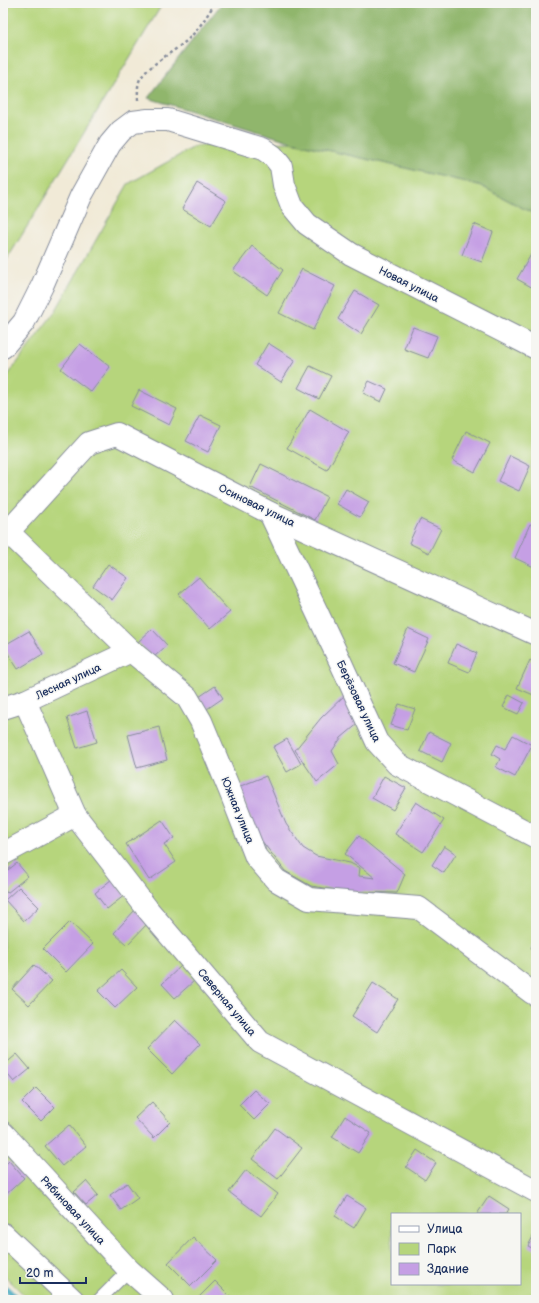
<svg xmlns="http://www.w3.org/2000/svg" width="539" height="1303" font-family="'Balsamiq Sans',sans-serif">
<style>
.green{fill:#b6d57c;stroke:#68826d;fill-rule:evenodd}
.forest{fill:#90b66c;stroke:#567265}
.lines{fill:none;stroke-linecap:round;stroke-linejoin:round}
.stream{stroke:#3fa8bf;stroke-width:7}
.building{fill:#c59fe4}
.lane-casing{stroke:#868c9a;stroke-width:14}
.street-casing{stroke:#868c9a;stroke-width:24}
.path{stroke:#868c9a;stroke-width:2.5;stroke-dasharray:3 3;stroke-linecap:butt}
.lane{stroke:#fff;stroke-width:12}
.street{stroke:#fff;stroke-width:22}
.labels{text-anchor:middle;stroke-width:3;stroke-linejoin:round;paint-order:stroke}
.street-label{font-size:11px;fill:#1b2f5e;stroke:#f6f6f2}
</style>
<rect width="100%" height="100%" fill="#f6f6f2"/>
<filter id="ink" filterUnits="userSpaceOnUse"><feTurbulence type="fractalNoise" baseFrequency=".025" numOctaves="2"/><feDisplacementMap in="SourceGraphic" scale="8" xChannelSelector="R" yChannelSelector="G"/><feConvolveMatrix kernelMatrix="1 2 1 2 8 2 1 2 1" color-interpolation-filters="sRGB"/></filter>
<filter id="wash" filterUnits="userSpaceOnUse"><feTurbulence type="fractalNoise" baseFrequency=".012" numOctaves="4" result="noise"/><feDisplacementMap in="SourceGraphic" scale="16" xChannelSelector="R" yChannelSelector="G"/><feGaussianBlur stdDeviation="0.9" result="paint"/><feColorMatrix in="noise" values="0 0 0 0 0 0 0 0 0 0 0 0 0 0 0 0 0 1.4 0 .05"/><feComposite in="paint" operator="in"/></filter>
<g filter="url(#wash)">
<rect width="100%" height="100%" fill="#f1ead7"/>
<!-- green -->
<g class="green">
<polygon points="3,3 163,3 3,266"/>
<path d="M292,142l187,43 57,30v1085h-507l-26,-26v-892l53,-72 72,-126 68,-38zM392,1214h128v70h-128z"/>
</g>
<!-- forest -->
<polygon class="forest" points="222,3 536,3 536,215 479,185 292,142 148,98"/>
<g class="lines">
<!-- stream -->
<polyline class="stream" points="3,1286 17,1300"/>
</g>
<g id="blocks">
<!-- building -->
<g class="building">
<polygon points="197,183 226,201 211,226 182,209"/>
<polygon points="474,224 493,232 482,262 462,255"/>
<polygon points="252,246 283,270 267,295 233,271"/>
<polygon points="533,251 536,253 536,287 535,289 517,279"/>
<polygon points="302,269 335,286 313,330 279,313"/>
<polygon points="355,291 379,305 361,334 338,319"/>
<polygon points="413,327 437,336 428,358 404,349"/>
<polygon points="268,343 295,360 281,382 255,365"/>
<polygon points="80,344 110,367 91,392 61,369"/>
<polygon points="310,366 331,376 319,399 298,388"/>
<polygon points="369,381 387,389 381,402 363,393"/>
<polygon points="139,390 177,409 169,425 131,406"/>
<polygon points="310,409 349,432 327,470 287,448"/>
<polygon points="200,415 221,425 208,452 186,441"/>
<polygon points="466,431 490,443 475,472 452,460"/>
<polygon points="510,456 530,466 519,491 498,481"/>
<polygon points="261,464 327,497 315,520 250,487"/>
<polygon points="346,489 369,502 360,517 337,504"/>
<polygon points="420,519 441,529 429,553 409,543"/>
<polygon points="530,524 536,526 536,568 515,558"/>
<polygon points="108,564 128,578 112,600 93,586"/>
<polygon points="199,577 230,612 210,629 179,594"/>
<polygon points="152,629 167,645 153,658 138,642"/>
<polygon points="408,629 429,639 414,672 393,663"/>
<polygon points="29,631 43,654 18,669 3,646"/>
<polygon points="456,644 477,653 469,672 448,663"/>
<polygon points="530,660 536,663 536,696 517,688"/>
<polygon points="215,686 223,698 207,709 199,697"/>
<polygon points="347,693 360,722 341,738 332,751 339,764 317,782 295,750 321,718"/>
<polygon points="509,695 524,703 518,714 503,707"/>
<polygon points="399,704 415,709 407,730 391,725"/>
<polygon points="87,711 97,742 77,748 67,718"/>
<polygon points="159,727 167,760 137,768 128,735"/>
<polygon points="429,732 451,743 442,762 420,751"/>
<polygon points="513,735 532,745 515,777 496,767 500,759 492,754 497,745 505,749"/>
<polygon points="287,739 301,764 287,772 273,747"/>
<polygon points="266,776 286,824 303,848 316,856 350,863 360,868 359,876 375,878 345,854 359,836 405,874 397,893 351,892 311,886 285,871 258,836 238,787"/>
<polygon points="384,776 406,788 393,810 372,798"/>
<polygon points="416,802 444,820 423,852 395,834"/>
<polygon points="162,820 174,838 164,844 176,862 149,880 126,844"/>
<polygon points="444,846 456,854 444,873 432,865"/>
<polygon points="17,863 28,876 7,893 3,888 3,874"/>
<polygon points="112,879 125,895 107,909 95,893"/>
<polygon points="19,887 39,907 24,921 5,900"/>
<polygon points="135,910 149,922 127,945 114,933"/>
<polygon points="70,922 93,944 66,972 43,949"/>
<polygon points="536,938 536,951 531,948"/>
<polygon points="34,965 52,981 29,1005 12,989"/>
<polygon points="181,966 194,981 175,998 162,984"/>
<polygon points="121,970 137,987 115,1008 98,991"/>
<polygon points="373,983 398,999 377,1032 352,1016"/>
<polygon points="175,1020 200,1044 172,1074 147,1049"/>
<polygon points="17,1054 30,1069 14,1082 3,1069 3,1066"/>
<polygon points="36,1088 55,1107 41,1121 22,1102"/>
<polygon points="254,1090 270,1104 254,1120 239,1105"/>
<polygon points="152,1102 170,1122 154,1138 135,1118"/>
<polygon points="345,1116 371,1133 358,1153 332,1137"/>
<polygon points="69,1125 86,1146 62,1166 45,1146"/>
<polygon points="275,1128 302,1148 278,1179 252,1159"/>
<polygon points="417,1150 436,1163 425,1180 406,1167"/>
<polygon points="9,1161 24,1178 3,1197 3,1167"/>
<polygon points="246,1170 278,1194 261,1216 229,1192"/>
<polygon points="86,1181 98,1195 86,1205 74,1192"/>
<polygon points="127,1183 138,1198 121,1210 110,1195"/>
<polygon points="347,1196 366,1208 354,1228 335,1216"/>
<polygon points="489,1196 509,1209 506,1214 477,1214"/>
<polygon points="536,1231 536,1250 528,1246"/>
<polygon points="193,1237 217,1260 191,1286 168,1263"/>
<polygon points="215,1281 234,1300 200,1300 198,1298"/>
</g>
</g>
</g>
<g filter="url(#ink)">
<use href="#blocks" fill-opacity="0" stroke="#868c9a" stroke-width="1"/>
<g class="lines">
<!-- lane casing -->
<g class="lane-casing">
<polyline id="lane" points="99,1300 129,1270"/>
</g>
<!-- street casing -->
<g class="street-casing">
<g id="street">
<polyline points="3,347 24,322 42,286 81,196 110,144 121,131 133,122 148,120 168,120 263,149 273,156 281,166 284,185 292,206 307,224 351,254 536,348"/>
<polyline points="270,513 340,661 377,742 397,764 536,837"/>
<polyline points="3,527 131,651 187,697 201,721 230,791 256,857 276,880 309,899 419,908 531,992 536,995"/>
<polyline points="8,532 89,443 117,434 270,513 536,634"/>
<polyline points="25,701 75,815 149,911 260,1042 536,1191"/>
<polyline points="3,708 25,701 131,651"/>
<polyline points="3,854 75,815"/>
<polyline points="3,1133 129,1270 163,1300"/>
<polyline points="3,1234 73,1300"/>
</g>
</g>
<!-- path -->
<path class="path" d="M138,100c0,-7 -1,-15 2,-21 10,-15 32,-26 45,-37 13,-11 21,-25 30,-39"/>
<!-- lane -->
<use href="#lane" class="lane"/>
<!-- street -->
<use href="#street" class="street"/>
</g>
</g>
<g class="labels">
<!-- street labels -->
<g class="street-label">
<text transform="translate(409 284) rotate(27)" y="4">Новая улица</text>
<text transform="translate(257 505) rotate(26)" y="4">Осиновая улица</text>
<text transform="translate(68 681) rotate(-25)" y="4">Лесная улица</text>
<text transform="translate(359 701) rotate(65)" y="4">Берёзовая улица</text>
<text transform="translate(238 810) rotate(68)" y="4">Южная улица</text>
<text transform="translate(227 1002) rotate(50)" y="4">Северная улица</text>
<text transform="translate(73 1210) rotate(47)" y="4">Рябиновая улица</text>
</g>
</g>
<!-- margin -->
<rect width="539" height="1303" fill="none" stroke="#f6f6f2" stroke-width="16"/>
<!-- legend -->
<rect x="391" y="1213" width="130" height="72" fill="#f6f6f2" stroke="#9ea6b7"/>
<rect x="399" y="1226" width="20" height="6" fill="#ffffff" stroke="#9ea6b7"/>
<text x="427" y="1233" font-size="12" fill="#1b2f5e">Улица</text>
<rect x="399" y="1243" width="20" height="12" fill="#b6d57c" stroke="#9ea6b7"/>
<text x="427" y="1253" font-size="12" fill="#1b2f5e">Парк</text>
<rect x="399" y="1263" width="20" height="12" fill="#c59fe4" stroke="#9ea6b7"/>
<text x="427" y="1273" font-size="12" fill="#1b2f5e">Здание</text>
<!-- scale -->
<path d="M20 1277v6h66v-6" fill="none" stroke="#1b2f5e" stroke-width="2"/>
<text x="26" y="1277" font-size="12" fill="#1b2f5e" stroke="#f6f6f2" stroke-width="3" paint-order="stroke">20 m</text>
</svg>
